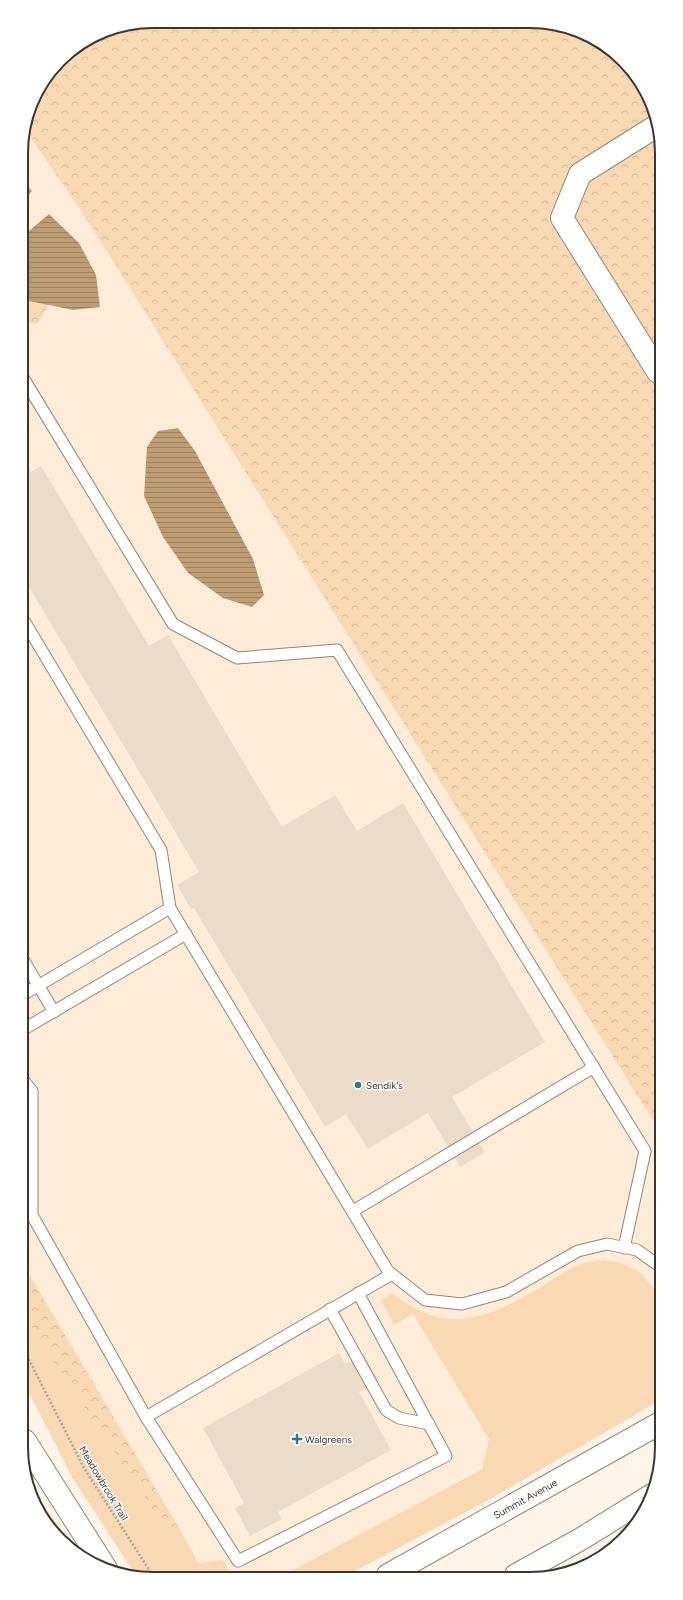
<svg xmlns="http://www.w3.org/2000/svg" width="683" height="1600" font-family="Figtree,sans-serif">
<style>
.built{fill:#feecd8}
.grass{fill:#f9d8b4}
.forest{fill:url(#forest-crowns)}
.water{fill:url(#water-rules)}
.building{fill:#ecdbc9}
.lines{fill:none;stroke-linecap:round;stroke-linejoin:round}
.service-casing{stroke:#948574;stroke-width:13}
.minor-casing{stroke:#948574;stroke-width:24}
.secondary-casing{stroke:#948574;stroke-width:24}
.primary-casing{stroke:#948574;stroke-width:24}
.path{stroke:#ada49a;stroke-width:2.5;stroke-dasharray:2 2;stroke-linecap:butt}
.service{stroke:#fff;stroke-width:11}
.minor{stroke:#fff;stroke-width:22}
.secondary{stroke:#fff;stroke-width:22}
.primary{stroke:#fff;stroke-width:22}
.poi-dot{fill:#317983;stroke:#fff;stroke-width:1.5}
.labels{text-anchor:middle;stroke-width:3;stroke-linejoin:round;paint-order:stroke}
.poi-label{font-size:10px;fill:#3d362f;stroke:#fff;text-anchor:start}
.street-label{font-size:10px;fill:#3d362f;stroke:#fff}
.rim{fill:none;stroke:#3d362f;stroke-width:2}
</style>
<defs>
<pattern id="forest-crowns" width="20" height="18" patternUnits="userSpaceOnUse"><rect width="20" height="18" fill="#f9d8b4"/><path d="M2 6a3 3 0 1 1 6 0M12 15a3 3 0 1 1 6 0" fill="none" stroke="#d6ba9b"/></pattern>
<pattern id="water-rules" width="6" height="5" patternUnits="userSpaceOnUse"><rect width="6" height="5" fill="#be9c74"/><path d="M0 2.5h6" fill="none" stroke="#9c8060"/></pattern>
</defs>
<rect width="100%" height="100%" fill="#fff4e9"/>
<!-- built -->
<polygon class="built" points="25,129 82,212 661,1132 661,1361 291,1576 173,1576 25,1331 21,145"/>
<!-- grass -->
<g class="grass">
<path d="M605,1260l16,3 19,9 12,14 9,15 1,96 -15,11 -162,94 -139,74h-64l200,-107 7,-30 -76,-125 -19,11 -13,-24 11,-8c56,44 94,26 149,-6 14,-9 29,-20 46,-25 5,-1 12,-1 18,-2z"/>
<polygon points="25,1315 43,1345 176,1533 179,1528 198,1563 223,1560 231,1576 136,1576 72,1477 25,1385"/>
</g>
<!-- forest -->
<g class="forest">
<polygon points="153,21 555,24 617,54 644,87 658,119 661,1133 82,212 25,129 35,95 66,54 103,31"/>
<polygon points="22,298 49,305 37,324 22,321"/>
<polygon points="25,1267 179,1528 176,1533 169,1534 43,1345 25,1315"/>
</g>
<!-- water -->
<g class="water">
<polygon points="21,179 32,191 21,202"/>
<polygon points="49,214 79,243 96,275 100,307 73,310 29,301 22,298 22,237"/>
<polygon points="178,428 195,451 253,559 264,595 252,607 223,598 188,573 163,537 144,496 147,447 158,431"/>
</g>
<!-- building -->
<g class="building">
<polygon points="22,458 31,472 41,466 149,646 168,635 282,827 335,795 357,831 403,803 545,1042 452,1097 485,1152 460,1167 428,1113 368,1149 346,1114 325,1127 194,908 191,909 177,885 199,872 23,577"/>
<polygon points="339,1353 345,1364 364,1354 379,1381 359,1392 391,1450 278,1512 282,1519 250,1536 235,1508 244,1503 203,1428"/>
</g>
<g class="lines">
<!-- service casing -->
<g class="service-casing">
<g id="service">
<polyline points="22,376 173,624 237,658 337,650 645,1151 624,1248"/>
<polyline points="23,619 161,850 170,908 388,1271 425,1300 462,1304 506,1292 578,1251 607,1244 637,1250 661,1267"/>
<polyline points="24,961 54,1012"/>
<polyline points="24,994 170,908"/>
<polyline points="24,1029 186,934"/>
<polyline points="24,1081 32,1091 32,1215 146,1417 392,1274"/>
<polyline points="353,1211 594,1067"/>
<polyline points="330,1309 386,1410 399,1418 429,1424"/>
<polyline points="146,1417 238,1561 446,1456 358,1293"/>
</g>
</g>
<!-- minor casing -->
<g class="minor-casing">
<polyline id="minor" points="658,125 580,174 562,218 658,372"/>
</g>
<!-- secondary casing -->
<g class="secondary-casing">
<g id="secondary">
<path id="s1" d="M388,1575l274,-153"/>
<polyline points="516,1575 581,1539 652,1495"/>
</g>
</g>
<!-- primary casing -->
<g class="primary-casing">
<polyline id="primary" points="25,1441 106,1569"/>
</g>
<!-- path -->
<polyline class="path" points="25,1352 84,1468 153,1576"/>
<!-- service -->
<use href="#service" class="service"/>
<!-- minor -->
<use href="#minor" class="minor"/>
<!-- secondary -->
<use href="#secondary" class="secondary"/>
<!-- primary -->
<use href="#primary" class="primary"/>
</g>
<!-- markers -->
<g class="poi-dot">
<circle cx="358" cy="1085" r="4"/>
<path d="M295 1433h4v4h4v4h-4v4h-4v-4h-4v-4h4z"/>
</g>
<g class="labels">
<!-- poi labels -->
<g class="poi-label">
<text x="366" y="1089">Sendik's</text>
<text x="305" y="1443">Walgreens</text>
</g>
<!-- street labels -->
<g class="street-label">
<text transform="translate(104 1483) rotate(59)" y="4">Meadowbrook Trail</text>
<text dy="4" stroke="none"><textPath href="#s1" startOffset="157">Summit Avenue</textPath></text>
</g>
</g>
<!-- crop -->
<path d="M0 0H683V1600H0ZM153 28H530A125 125 0 0 1 655 153V1447A125 125 0 0 1 530 1572H153A125 125 0 0 1 28 1447V153A125 125 0 0 1 153 28Z" fill="#fff" fill-rule="evenodd"/>
<path class="rim" d="M153 28H530A125 125 0 0 1 655 153V1447A125 125 0 0 1 530 1572H153A125 125 0 0 1 28 1447V153A125 125 0 0 1 153 28Z"/>
</svg>
